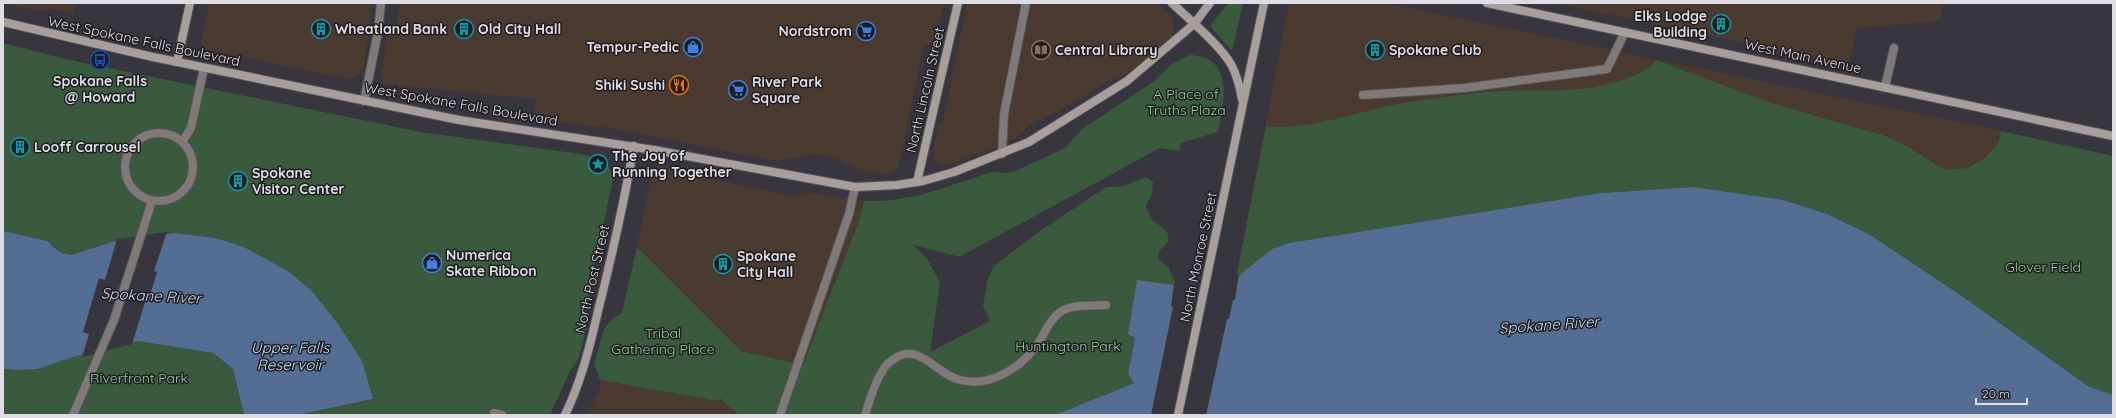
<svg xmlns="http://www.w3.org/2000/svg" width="2116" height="418" font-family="Quicksand,sans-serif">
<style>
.commercial{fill:#4b3a2f}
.green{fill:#3a5a3d}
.water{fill:#536e92}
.pier{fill:#37353e}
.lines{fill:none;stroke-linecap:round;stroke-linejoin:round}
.lane-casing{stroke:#55535c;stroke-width:10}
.street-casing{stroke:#55535c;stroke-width:10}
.secondary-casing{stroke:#55535c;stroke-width:10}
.lane{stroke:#7f7a77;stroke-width:8}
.street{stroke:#7f7a77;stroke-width:8}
.secondary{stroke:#a79f9b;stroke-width:8}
.labels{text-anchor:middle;stroke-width:3;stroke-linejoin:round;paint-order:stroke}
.poi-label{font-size:14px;font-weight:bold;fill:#dedde3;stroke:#1e1d21;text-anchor:start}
.street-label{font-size:14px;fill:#dedde3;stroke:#1e1d21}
.park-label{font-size:14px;fill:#96d09b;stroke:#1e1d21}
.water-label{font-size:15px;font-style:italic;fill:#cadcf4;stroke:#1e1d21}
</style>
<rect width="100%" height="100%" fill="#37353e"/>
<!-- commercial -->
<g class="commercial">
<polygon points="3,3 76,3 73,13 52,9 37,11"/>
<polygon points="209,3 372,3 368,41 363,69 356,77 349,79 205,49 201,44"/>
<polygon points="400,3 944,3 935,41 923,48 899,166 895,170 885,174 861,170 828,156 815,154 776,161 618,129 534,119 536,99 385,84 381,82 387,32 396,23"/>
<polygon points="967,3 1159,3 1173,18 1174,28 1170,40 1124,75 1111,79 1070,105 1027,127 1018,138 952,164 943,165 935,160 933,150 938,127 943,121"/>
<polygon points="1289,3 1385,3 2001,131 1966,299 1870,235 1827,214 1693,187 1666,189 1379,129 1289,243 1272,249 1236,278"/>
<polygon points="1555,3 1943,3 1940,21 1857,28 1849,65"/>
<polygon points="660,164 673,167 682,173 794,197 806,192 864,201 859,221 803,365 741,351 637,247 652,172"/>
<polygon points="600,380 717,401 720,397 737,413 737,415 587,415 600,388"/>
</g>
<!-- green -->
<g class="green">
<polygon points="1228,3 1243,3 1232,51 1210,26"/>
<path d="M3,43l67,17 351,72 152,21c18,3 37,5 40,26l-28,134 3,8 -1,6 -9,33 -8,11 -20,44h-253l76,-16 -61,-108 -24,-20 -44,-24 -28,-9 -41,-5 -63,9 -41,13 -9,-2 -9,-6 -5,-6 -45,-10z"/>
<path d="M1190,55c45,2 34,48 28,77l-37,11 -2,8 -19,-3 -199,108h-5l-43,-11 14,14 13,23 -10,70 60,-31 -7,-15 5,-28 6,-12 46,-35 66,-44 18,-1 22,-9 7,5 -1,12 -6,12 6,14 15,11 2,10 -10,10 -1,8 10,8 9,19 -40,-6 -2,58 -7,36 6,9 -79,32h-318v-2l-17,-15 -3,3 -117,-21 -6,-16 10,-35 7,-9 11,-7 15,-66 104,104 62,14 56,-144 5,-20h20l34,-5 74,-24 15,1 11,-3 47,-22 17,-19 71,-47 19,-18z"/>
<path d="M1656,60l112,42 117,34 24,11 27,18 12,5 20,-2 17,-10 13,-14 3,-13 112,25v239l-25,-9 -122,-87 -273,-112 -92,6 -312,50 -17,6 -36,29 30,-152c45,6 102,-19 149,-25 30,-4 60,-9 90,-10 28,-2 55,1 82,-3 19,-3 58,-11 69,-28z"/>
<path d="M138,341l74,12 21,16 11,46h-241v-46c29,4 42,-4 69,-12 22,-6 44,-11 66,-16z"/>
</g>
<!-- water -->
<g class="water">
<polygon points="1693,187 1783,200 1827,214 1870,235 1966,299 2088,386 2113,395 2113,415 1055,415 1134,383 1128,374 1135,338 1128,334 1137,280 1196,288 1236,278 1272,249 1289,243 1601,193"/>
<polygon points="3,231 48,241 53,247 62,253 71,255 112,242 175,233 216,238 244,247 288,271 312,291 338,324 362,361 373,399 297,415 244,415 233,369 213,353 138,341 73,357 37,369 16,370 3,369"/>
</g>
<!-- pier -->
<g class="pier">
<polygon points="167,232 154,271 157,272 148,302 145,302 132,344 82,357 89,334 83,332 99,278 105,280 117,239"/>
<polygon points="1239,274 1235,300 1233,300 1229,319 1227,319 1206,415 1151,415 1173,307 1171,306 1174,283 1195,286 1224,281"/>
</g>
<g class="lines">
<!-- lane casing -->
<g class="lane-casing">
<g id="lane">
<polyline points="1885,87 1894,48"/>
<polyline points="1363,95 1464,88 1607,69 1625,32"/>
<polyline points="1002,154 1004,114 1026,3"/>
<polyline points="494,413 502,415"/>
<polyline points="780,415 849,214 855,187"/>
<path d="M865,415c5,-15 9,-32 18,-45 2,-5 7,-8 11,-11 21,-16 38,8 56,17 11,6 26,7 38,4 19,-5 38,-19 49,-35 8,-11 12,-26 25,-34 12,-7 30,-5 44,-6"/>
</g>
</g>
<!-- street casing -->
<g class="street-casing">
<g id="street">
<polyline points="364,101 378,32 381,3"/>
<circle cx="159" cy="167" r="34"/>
<polyline points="182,142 191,128 204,68"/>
<polyline points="73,415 114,320 152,201"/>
</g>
</g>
<!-- secondary casing -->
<g class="secondary-casing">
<g id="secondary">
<path d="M1172,3c16,15 50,44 60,63 5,10 8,22 10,33"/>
<polyline points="1487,3 2113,136"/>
<polyline points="3,22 153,57 459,120 654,150 855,187 897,185 923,181 954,172 1029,142 1127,81 1194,24 1210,3"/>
<polyline points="177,62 190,3"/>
<polyline points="917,182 958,3"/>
<path d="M565,415c16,-33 25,-69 33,-104 14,-55 26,-109 36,-165"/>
<polyline points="1178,415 1264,3"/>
</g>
</g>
<!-- lane -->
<use href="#lane" class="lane"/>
<!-- street -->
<use href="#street" class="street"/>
<!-- secondary -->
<use href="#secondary" class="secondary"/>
</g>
<!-- icons -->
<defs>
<g id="building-ring" transform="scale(1)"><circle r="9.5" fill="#1e1d21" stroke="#0f9aa8" stroke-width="1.5"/><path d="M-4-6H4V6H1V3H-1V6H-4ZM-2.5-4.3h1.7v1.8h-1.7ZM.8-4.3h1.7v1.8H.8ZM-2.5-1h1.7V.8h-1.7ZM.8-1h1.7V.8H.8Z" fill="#0f9aa8"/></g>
<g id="supermarket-ring" transform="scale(1)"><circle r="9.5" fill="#1e1d21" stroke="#3f7fe0" stroke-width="1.5"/><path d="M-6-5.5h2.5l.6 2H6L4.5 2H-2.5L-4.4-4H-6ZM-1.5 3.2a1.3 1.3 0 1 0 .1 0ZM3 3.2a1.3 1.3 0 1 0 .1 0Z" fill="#3f7fe0"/></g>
<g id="shop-ring" transform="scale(1)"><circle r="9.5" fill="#1e1d21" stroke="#3f7fe0" stroke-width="1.5"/><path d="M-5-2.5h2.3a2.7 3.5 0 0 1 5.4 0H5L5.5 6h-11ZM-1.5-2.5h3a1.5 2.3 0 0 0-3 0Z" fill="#3f7fe0"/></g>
<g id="library-ring" transform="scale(1)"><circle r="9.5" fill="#1e1d21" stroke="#8d6e63" stroke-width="1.5"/><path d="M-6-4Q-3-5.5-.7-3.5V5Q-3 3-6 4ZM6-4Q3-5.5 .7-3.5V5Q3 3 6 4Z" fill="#8d6e63"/></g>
<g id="bus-ring" transform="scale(1)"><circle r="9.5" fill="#1e1d21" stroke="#1a4fb4" stroke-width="1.5"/><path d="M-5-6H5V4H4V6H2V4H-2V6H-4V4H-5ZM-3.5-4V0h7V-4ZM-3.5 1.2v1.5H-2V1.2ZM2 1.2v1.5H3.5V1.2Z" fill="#1a4fb4"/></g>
<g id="restaurant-ring" transform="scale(1)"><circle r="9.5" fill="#1e1d21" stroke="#e8710a" stroke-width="1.5"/><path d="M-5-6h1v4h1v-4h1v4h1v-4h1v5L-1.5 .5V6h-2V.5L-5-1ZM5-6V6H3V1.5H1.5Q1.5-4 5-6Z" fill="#e8710a"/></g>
<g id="sight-ring" transform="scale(1)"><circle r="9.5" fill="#1e1d21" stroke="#0f9aa8" stroke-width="1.5"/><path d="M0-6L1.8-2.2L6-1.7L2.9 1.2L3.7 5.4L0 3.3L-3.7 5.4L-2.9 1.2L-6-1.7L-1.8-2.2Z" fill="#0f9aa8"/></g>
</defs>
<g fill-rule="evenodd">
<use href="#building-ring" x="1721" y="24"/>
<use href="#building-ring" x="321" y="29"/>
<use href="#building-ring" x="464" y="29"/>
<use href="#supermarket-ring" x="866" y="31"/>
<use href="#shop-ring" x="693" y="47"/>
<use href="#library-ring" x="1041" y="50"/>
<use href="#building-ring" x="1375" y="50"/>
<use href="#bus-ring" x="100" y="60"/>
<use href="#restaurant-ring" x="679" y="85"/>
<use href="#supermarket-ring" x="738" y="90"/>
<use href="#building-ring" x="20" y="147"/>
<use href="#sight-ring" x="598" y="164"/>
<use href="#building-ring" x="238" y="181"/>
<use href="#shop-ring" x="432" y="263"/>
<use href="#building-ring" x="723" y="264"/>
</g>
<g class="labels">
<!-- poi labels -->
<g class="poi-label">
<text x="1707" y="21" text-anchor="end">Elks Lodge<tspan x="1707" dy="16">Building</tspan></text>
<text x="335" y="34">Wheatland Bank</text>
<text x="478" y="34">Old City Hall</text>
<text x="852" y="36" text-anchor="end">Nordstrom</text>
<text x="679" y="52" text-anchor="end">Tempur-Pedic</text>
<text x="1055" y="55">Central Library</text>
<text x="1389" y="55">Spokane Club</text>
<text x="100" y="86" text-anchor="middle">Spokane Falls<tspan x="100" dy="16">@ Howard</tspan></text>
<text x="752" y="87">River Park<tspan x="752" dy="16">Square</tspan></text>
<text x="665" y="90" text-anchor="end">Shiki Sushi</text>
<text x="34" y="152">Looff Carrousel</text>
<text x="612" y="161">The Joy of<tspan x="612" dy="16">Running Together</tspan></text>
<text x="252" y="178">Spokane<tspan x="252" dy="16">Visitor Center</tspan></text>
<text x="446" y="260">Numerica<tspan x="446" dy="16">Skate Ribbon</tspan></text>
<text x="737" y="261">Spokane<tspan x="737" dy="16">City Hall</tspan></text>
</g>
<!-- street labels -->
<g class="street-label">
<text transform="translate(144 41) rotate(12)" y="5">West Spokane Falls Boulevard</text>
<text transform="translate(1803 56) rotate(12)" y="5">West Main Avenue</text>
<text transform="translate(925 90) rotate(-77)" y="5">North Lincoln Street</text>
<text transform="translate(461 104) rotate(10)" y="5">West Spokane Falls Boulevard</text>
<text transform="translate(1198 257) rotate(-78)" y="5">North Monroe Street</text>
<text transform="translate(592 279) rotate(-77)" y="5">North Post Street</text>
</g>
<!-- park labels -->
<g class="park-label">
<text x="1186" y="99">A Place of<tspan x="1186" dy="16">Truths Plaza</tspan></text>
<text x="2043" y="272">Glover Field</text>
<text x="663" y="338">Tribal<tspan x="663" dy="16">Gathering Place</tspan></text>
<text x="1068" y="351">Huntington Park</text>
<text x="139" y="383">Riverfront Park</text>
</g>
<!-- water labels -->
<g class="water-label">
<text transform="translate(151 296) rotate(3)" y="5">Spokane River</text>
<text transform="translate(1549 325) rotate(-4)" y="5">Spokane River</text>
<text x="290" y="353">Upper Falls<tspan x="290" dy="17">Reservoir</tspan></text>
</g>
</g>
<!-- border -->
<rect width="2116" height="418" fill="none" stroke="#dedde3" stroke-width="8"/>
<!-- scale -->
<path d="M1976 398v6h51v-6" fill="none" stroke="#dedde3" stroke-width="2"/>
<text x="1982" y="398" font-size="12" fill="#dedde3" stroke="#1e1d21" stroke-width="3" paint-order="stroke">20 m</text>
</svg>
